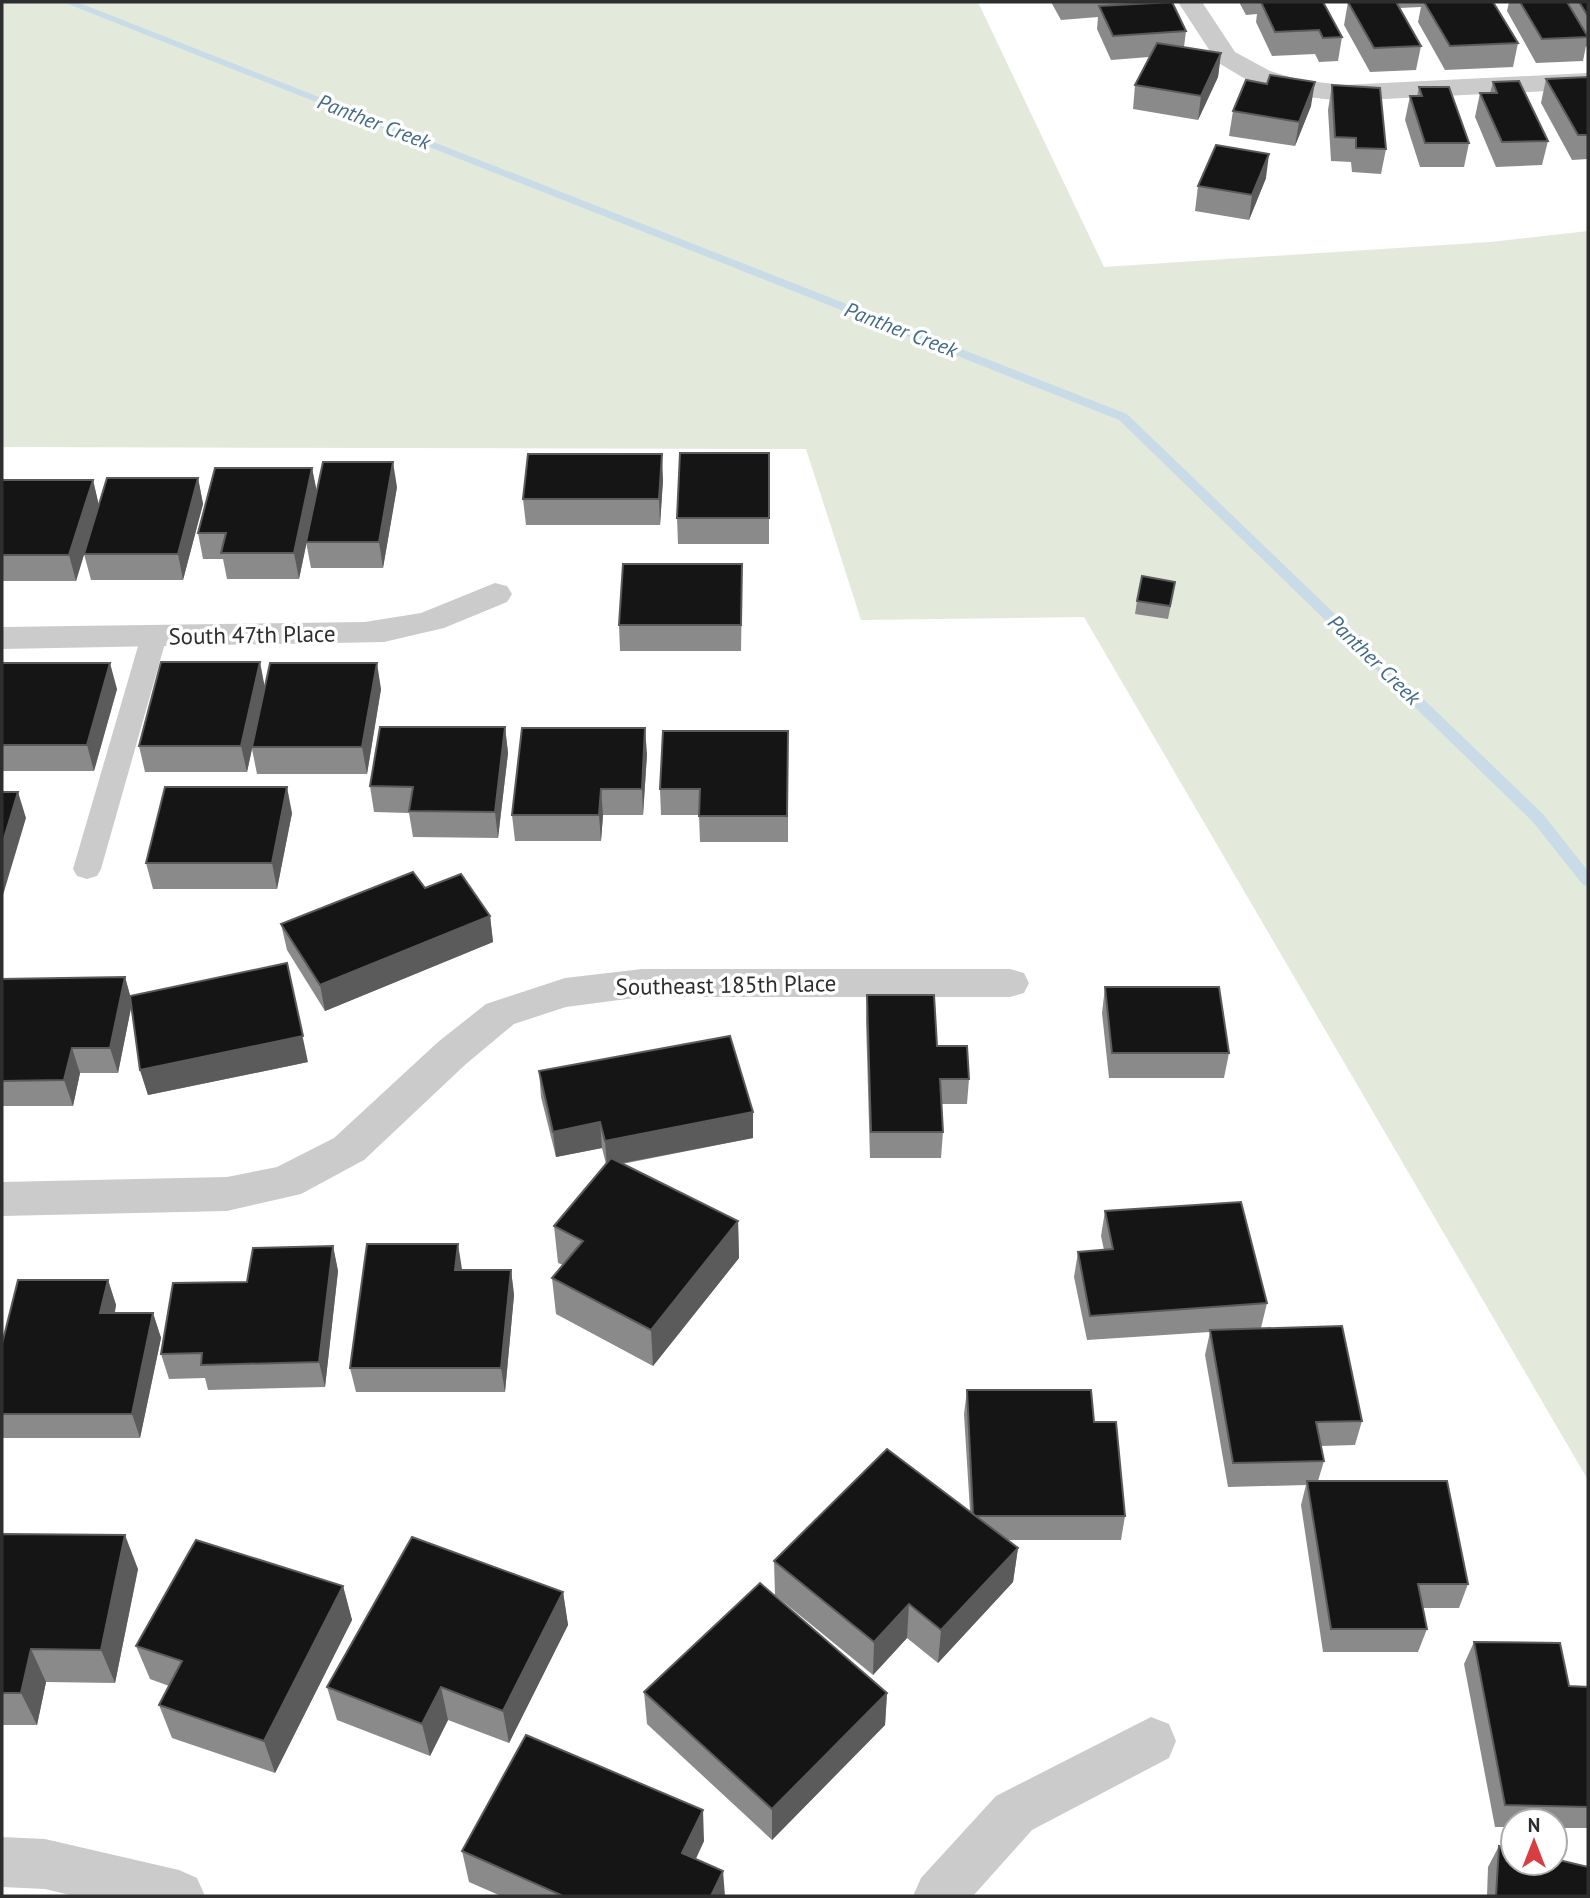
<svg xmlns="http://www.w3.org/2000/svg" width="1590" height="1898" font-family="'PT Sans',sans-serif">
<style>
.green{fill:#e3eadc}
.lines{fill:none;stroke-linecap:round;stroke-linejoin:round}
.stream{fill:#cadbe8;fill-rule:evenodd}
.service{fill:#cbcbcb;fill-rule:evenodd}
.minor{fill:#cbcbcb;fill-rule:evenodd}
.wall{fill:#8a8a8a}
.shaded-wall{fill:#5b5b5b}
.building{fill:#151515;stroke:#5b5b5b;stroke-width:2}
.labels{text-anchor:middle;stroke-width:7;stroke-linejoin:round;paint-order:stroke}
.far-water-label{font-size:21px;font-style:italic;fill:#426a89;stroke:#fff}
.street-label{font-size:23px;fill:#2e2e2e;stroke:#fff}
</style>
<rect width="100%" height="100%" fill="#fff"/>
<!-- green -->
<polygon class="green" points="2,2 978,2 1104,267 1490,242 1588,231 1588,1480 1084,617 861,620 806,449 2,447"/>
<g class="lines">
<!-- stream -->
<polygon class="stream" points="63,2 77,2 1127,414 1543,814 1588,871 1588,886 1583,885 1533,822 1119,420"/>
<!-- service -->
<polygon class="service" points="154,627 163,630 167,636 101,869 97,876 87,879 77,876 73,869 141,636 145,630"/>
<!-- minor -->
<g class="minor">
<polygon points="1178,2 1202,2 1235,52 1270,71 1300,80 1343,85 1588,73 1588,89 1343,101 1298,96 1252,83 1217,62"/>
<polygon points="495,583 507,586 512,594 507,602 444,628 384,642 2,649 2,627 365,622 421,613"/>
<polygon points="642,969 1010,969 1024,973 1029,983 1024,993 1010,997 642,997 566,1007 514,1024 466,1064 364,1160 301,1194 227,1211 2,1216 2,1182 227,1177 277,1167 334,1138 438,1042 486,1004 565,978"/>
<polygon points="1151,1717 1169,1724 1176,1741 1169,1758 1032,1830 973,1896 913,1896 921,1878 996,1796"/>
<polygon points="2,1837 45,1839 179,1870 197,1878 205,1896 74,1896 45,1889 2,1887"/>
</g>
</g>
<!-- wall -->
<g class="wall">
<polygon points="1051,2 1172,2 1186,31 1184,47 1221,53 1218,77 1198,120 1133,109 1135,85 1149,57 1111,60 1097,29 1098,17 1061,20"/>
<polygon points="1239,2 1341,2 1323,2 1342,37 1338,61 1319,62 1315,54 1272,56 1256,22 1257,14 1246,15"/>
<polygon points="1348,2 1493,2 1518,43 1513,67 1445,70 1418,22 1421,7 1399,8 1421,46 1416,70 1370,72 1344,25"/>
<polygon points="1509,2 1567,2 1567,3 1567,2 1588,2 1588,49 1586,46 1583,61 1536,63 1507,11"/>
<polygon points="1588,77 1588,159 1572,160 1541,103 1546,79"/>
<polygon points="1493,82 1548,141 1542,165 1496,167 1475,117 1480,93 1490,93"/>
<polygon points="1332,85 1386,149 1381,174 1352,172 1351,162 1331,161 1328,110"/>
<polygon points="1419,87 1469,143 1464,167 1420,167 1405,120 1410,96 1417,96"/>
<polygon points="1311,106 1295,146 1229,136 1233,111"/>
<polygon points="1266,178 1249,220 1195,211 1198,186"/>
<polygon points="769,453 769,544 678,544 677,518"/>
<polygon points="312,468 317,493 299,579 227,579 223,559 203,559 198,533"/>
<polygon points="198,478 203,504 183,580 91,580 84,554 76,581 2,581 2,480 93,480 99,506"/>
<polygon points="663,480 660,525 526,525 523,499"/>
<polygon points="397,487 383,568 311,568 306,542"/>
<polygon points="742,590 741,651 620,651 619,625"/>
<polygon points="1173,595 1168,619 1135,614 1137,601"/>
<polygon points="2,663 117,689 94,771 2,771"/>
<polygon points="265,686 381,689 367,774 257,774 252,749 247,772 145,772 139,746"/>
<polygon points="505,727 508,753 498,838 413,837 409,813 374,812 370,786"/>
<polygon points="788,731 788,842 700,842 699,815 661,815 660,789"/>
<polygon points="647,754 643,815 603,815 601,841 515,841 512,815"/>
<polygon points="292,813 277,889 153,889 146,863"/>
<polygon points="490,916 493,942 325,1011 287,950 281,924"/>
<polygon points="125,977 130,995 308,1062 148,1095 140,1070 131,1008 118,1073 80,1073 73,1106 2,1106 2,979"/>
<polygon points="1105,987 1229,1053 1224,1078 1109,1078 1102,1013"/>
<polygon points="867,995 937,1046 969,1079 967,1104 942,1104 943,1132 941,1158 870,1158 866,1021"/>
<polygon points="539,1071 753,1112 753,1138 622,1164 738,1221 739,1258 653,1366 556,1314 552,1278 563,1265 558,1263 554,1226 606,1164 602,1148 556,1157 541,1097"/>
<polygon points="1105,1211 1267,1303 1261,1328 1362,1421 1355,1445 1321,1446 1324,1461 1318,1481 1468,1584 1459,1608 1423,1608 1427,1629 1418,1652 1323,1652 1301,1505 1306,1485 1228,1487 1205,1355 1210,1332 1087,1340 1074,1277 1078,1252 1104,1250 1101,1236"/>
<polygon points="333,1246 338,1271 325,1387 208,1390 205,1378 169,1379 161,1354 247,1282"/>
<polygon points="462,1270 511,1270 514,1295 505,1392 356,1392 350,1368"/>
<polygon points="108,1280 116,1305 115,1313 153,1313 161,1338 140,1438 2,1438 2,1344"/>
<polygon points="967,1390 1094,1422 1125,1516 1121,1540 1007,1540 1018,1548 1013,1582 938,1663 907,1638 873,1675 775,1595 774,1561 970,1511 964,1414"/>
<polygon points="2,1534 138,1569 115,1683 46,1682 37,1725 2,1725"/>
<polygon points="343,1586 352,1620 275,1773 172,1738 159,1705 169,1686 150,1679 136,1646"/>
<polygon points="563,1592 568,1625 509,1743 448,1720 430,1756 337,1720 327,1687"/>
<polygon points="1474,1642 1569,1686 1588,1687 1588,1828 1555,1828 1555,1821 1513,1821 1513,1827 1495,1827 1464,1664"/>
<polygon points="644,1692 887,1693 885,1725 772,1840 647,1724"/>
<polygon points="704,1841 696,1859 725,1896 501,1896 469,1882 462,1851"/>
<polygon points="1499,1846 1588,1896 1487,1896 1488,1867"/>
</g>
<!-- shaded-wall -->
<g class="shaded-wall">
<polygon points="1221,53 1218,77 1198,120 1201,96"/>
<polygon points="1315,82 1311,106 1295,146 1299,122"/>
<polygon points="1269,154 1266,178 1249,220 1252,195"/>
<polygon points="662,454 663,480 660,525 659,499"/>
<polygon points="393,462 397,487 383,568 379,542"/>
<polygon points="312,468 317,493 299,579 294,553"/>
<polygon points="198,478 203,504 183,580 178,554"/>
<polygon points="93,480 99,506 76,581 69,555"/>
<polygon points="260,662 265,688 247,772 241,746"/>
<polygon points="110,663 117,689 94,771 87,745"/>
<polygon points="377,663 381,689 367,774 362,747"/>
<polygon points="505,727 508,753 498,838 495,812"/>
<polygon points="645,728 647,754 643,815 642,789"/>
<polygon points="287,787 292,813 277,889 272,863"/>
<polygon points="601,789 603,815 601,841 599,815"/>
<polygon points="18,792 26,818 3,895 2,891 2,845"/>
<polygon points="490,916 493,942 325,1011 320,985"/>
<polygon points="287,963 308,1062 148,1095 140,1070"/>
<polygon points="125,977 132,1003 118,1073 110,1048"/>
<polygon points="72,1048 80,1073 73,1106 64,1080"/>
<polygon points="753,1112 753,1138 607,1166 605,1141"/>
<polygon points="600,1122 602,1148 556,1157 553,1132"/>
<polygon points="738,1221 739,1258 653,1366 651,1330"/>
<polygon points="458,1244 462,1269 455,1270"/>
<polygon points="333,1246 338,1271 325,1387 319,1362"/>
<polygon points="511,1270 514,1295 505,1392 501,1368"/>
<polygon points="108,1280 116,1305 109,1338 100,1313"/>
<polygon points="153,1313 161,1338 140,1438 132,1414"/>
<polygon points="125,1535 138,1569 115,1683 101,1650"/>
<polygon points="1018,1548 1013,1582 938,1663 941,1630"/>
<polygon points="343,1586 352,1620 275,1773 264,1741"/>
<polygon points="563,1592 568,1625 509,1743 503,1711"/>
<polygon points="909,1604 907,1638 873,1675 874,1642"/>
<polygon points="31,1649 46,1682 37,1725 21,1693"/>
<polygon points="441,1687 448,1720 430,1756 422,1724"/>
<polygon points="887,1693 885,1725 772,1840 772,1809"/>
<polygon points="703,1810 704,1841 684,1883 682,1853"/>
<polygon points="723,1871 725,1896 711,1896"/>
</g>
<!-- building -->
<g class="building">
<polygon points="1172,2 1186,31 1113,36 1099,6"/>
<polygon points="1261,2 1323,2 1342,37 1323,38 1319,30 1275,32"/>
<polygon points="1348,2 1396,2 1421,46 1374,48"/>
<polygon points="1424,2 1493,2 1518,43 1450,46"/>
<polygon points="1520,2 1567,2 1588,37 1542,39"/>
<polygon points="1579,2 1588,2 1588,16"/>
<polygon points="1157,43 1221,53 1201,96 1135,85"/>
<polygon points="1270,75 1315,82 1299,122 1233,111 1246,80 1267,84"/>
<polygon points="1588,77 1588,135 1578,135 1546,79"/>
<polygon points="1519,81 1548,141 1502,142 1480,93 1497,93 1493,82"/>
<polygon points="1332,85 1380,88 1386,149 1356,148 1356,138 1335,137"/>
<polygon points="1419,87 1449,87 1469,143 1425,143 1410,96 1422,96"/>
<polygon points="1216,145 1269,154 1252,195 1198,186"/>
<polygon points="680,453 769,453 769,518 677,518"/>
<polygon points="528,454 662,454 659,499 523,499"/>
<polygon points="323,462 393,462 379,542 306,542"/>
<polygon points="215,468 312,468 294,553 221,553 226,533 198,533"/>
<polygon points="107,478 198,478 178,554 84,554"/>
<polygon points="2,480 93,480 69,555 2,555"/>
<polygon points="623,564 742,564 741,625 619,625"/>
<polygon points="1142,576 1175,582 1170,606 1137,601"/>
<polygon points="161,662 260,662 241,746 139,746"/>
<polygon points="2,663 110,663 87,745 2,745"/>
<polygon points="270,663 377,663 362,747 252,747"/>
<polygon points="380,727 505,727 495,812 409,811 413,787 370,786"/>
<polygon points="522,728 645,728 642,789 601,789 599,815 512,815"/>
<polygon points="663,731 788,731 787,816 699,816 700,789 660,789"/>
<polygon points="165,787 287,787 272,863 146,863"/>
<polygon points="2,792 18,792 2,845"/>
<polygon points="413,872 425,888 461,874 490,916 320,985 281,924"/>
<polygon points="287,963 303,1036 140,1070 130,996"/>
<polygon points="125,977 110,1048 72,1048 64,1080 2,1081 2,979"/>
<polygon points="1105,987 1219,987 1229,1053 1112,1053"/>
<polygon points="867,995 934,995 937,1046 967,1046 969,1079 940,1079 943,1132 871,1132"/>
<polygon points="730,1036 753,1112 605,1141 600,1122 553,1132 539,1071"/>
<polygon points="611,1158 738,1221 651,1330 552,1278 583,1241 554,1226"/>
<polygon points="1241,1202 1267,1303 1090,1316 1078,1252 1113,1249 1105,1211"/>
<polygon points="367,1244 458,1244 455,1270 511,1270 501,1368 350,1368"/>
<polygon points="333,1246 319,1362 201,1365 202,1353 161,1354 173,1283 247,1282 253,1248"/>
<polygon points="18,1280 108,1280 100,1313 153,1313 132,1414 2,1414 2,1344"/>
<polygon points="1342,1326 1362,1421 1316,1422 1324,1461 1233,1463 1210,1330"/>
<polygon points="967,1390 1091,1390 1094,1422 1116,1422 1125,1516 975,1516 973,1514"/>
<polygon points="887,1449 1018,1548 941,1630 909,1604 874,1642 774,1561"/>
<polygon points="1307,1481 1447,1481 1468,1584 1418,1584 1427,1629 1331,1629"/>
<polygon points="2,1534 125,1535 101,1650 31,1649 21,1693 2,1693"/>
<polygon points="412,1537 563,1592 503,1711 441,1687 422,1724 327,1687"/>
<polygon points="196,1540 343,1586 264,1741 159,1705 182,1661 136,1646"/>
<polygon points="760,1583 887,1693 772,1809 644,1692"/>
<polygon points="1474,1642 1560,1643 1569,1686 1588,1687 1588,1807 1505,1805"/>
<polygon points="526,1735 703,1810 682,1853 723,1871 711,1896 563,1896 462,1851"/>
<polygon points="1499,1846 1513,1850 1513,1863 1555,1863 1555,1859 1588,1867 1588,1896 1496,1896"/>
</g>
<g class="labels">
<!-- far-water labels -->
<g class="far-water-label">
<text transform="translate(374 122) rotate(21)" y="7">Panther Creek</text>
<text transform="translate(901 330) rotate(21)" y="7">Panther Creek</text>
<text transform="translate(1374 660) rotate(44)" y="7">Panther Creek</text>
</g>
<!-- street labels -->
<g class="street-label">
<text transform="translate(252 635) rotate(-1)" y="8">South 47th Place</text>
<text transform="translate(726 985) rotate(-1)" y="8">Southeast 185th Place</text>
</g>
</g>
<!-- border -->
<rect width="1590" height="1898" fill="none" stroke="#2e2e2e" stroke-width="7"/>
<!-- north arrow -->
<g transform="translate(1534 1842)"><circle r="33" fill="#ffffff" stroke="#ababab" stroke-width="2"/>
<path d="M0-5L12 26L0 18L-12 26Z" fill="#d73d41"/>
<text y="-10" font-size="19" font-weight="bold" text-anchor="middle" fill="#2e2e2e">N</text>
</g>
</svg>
